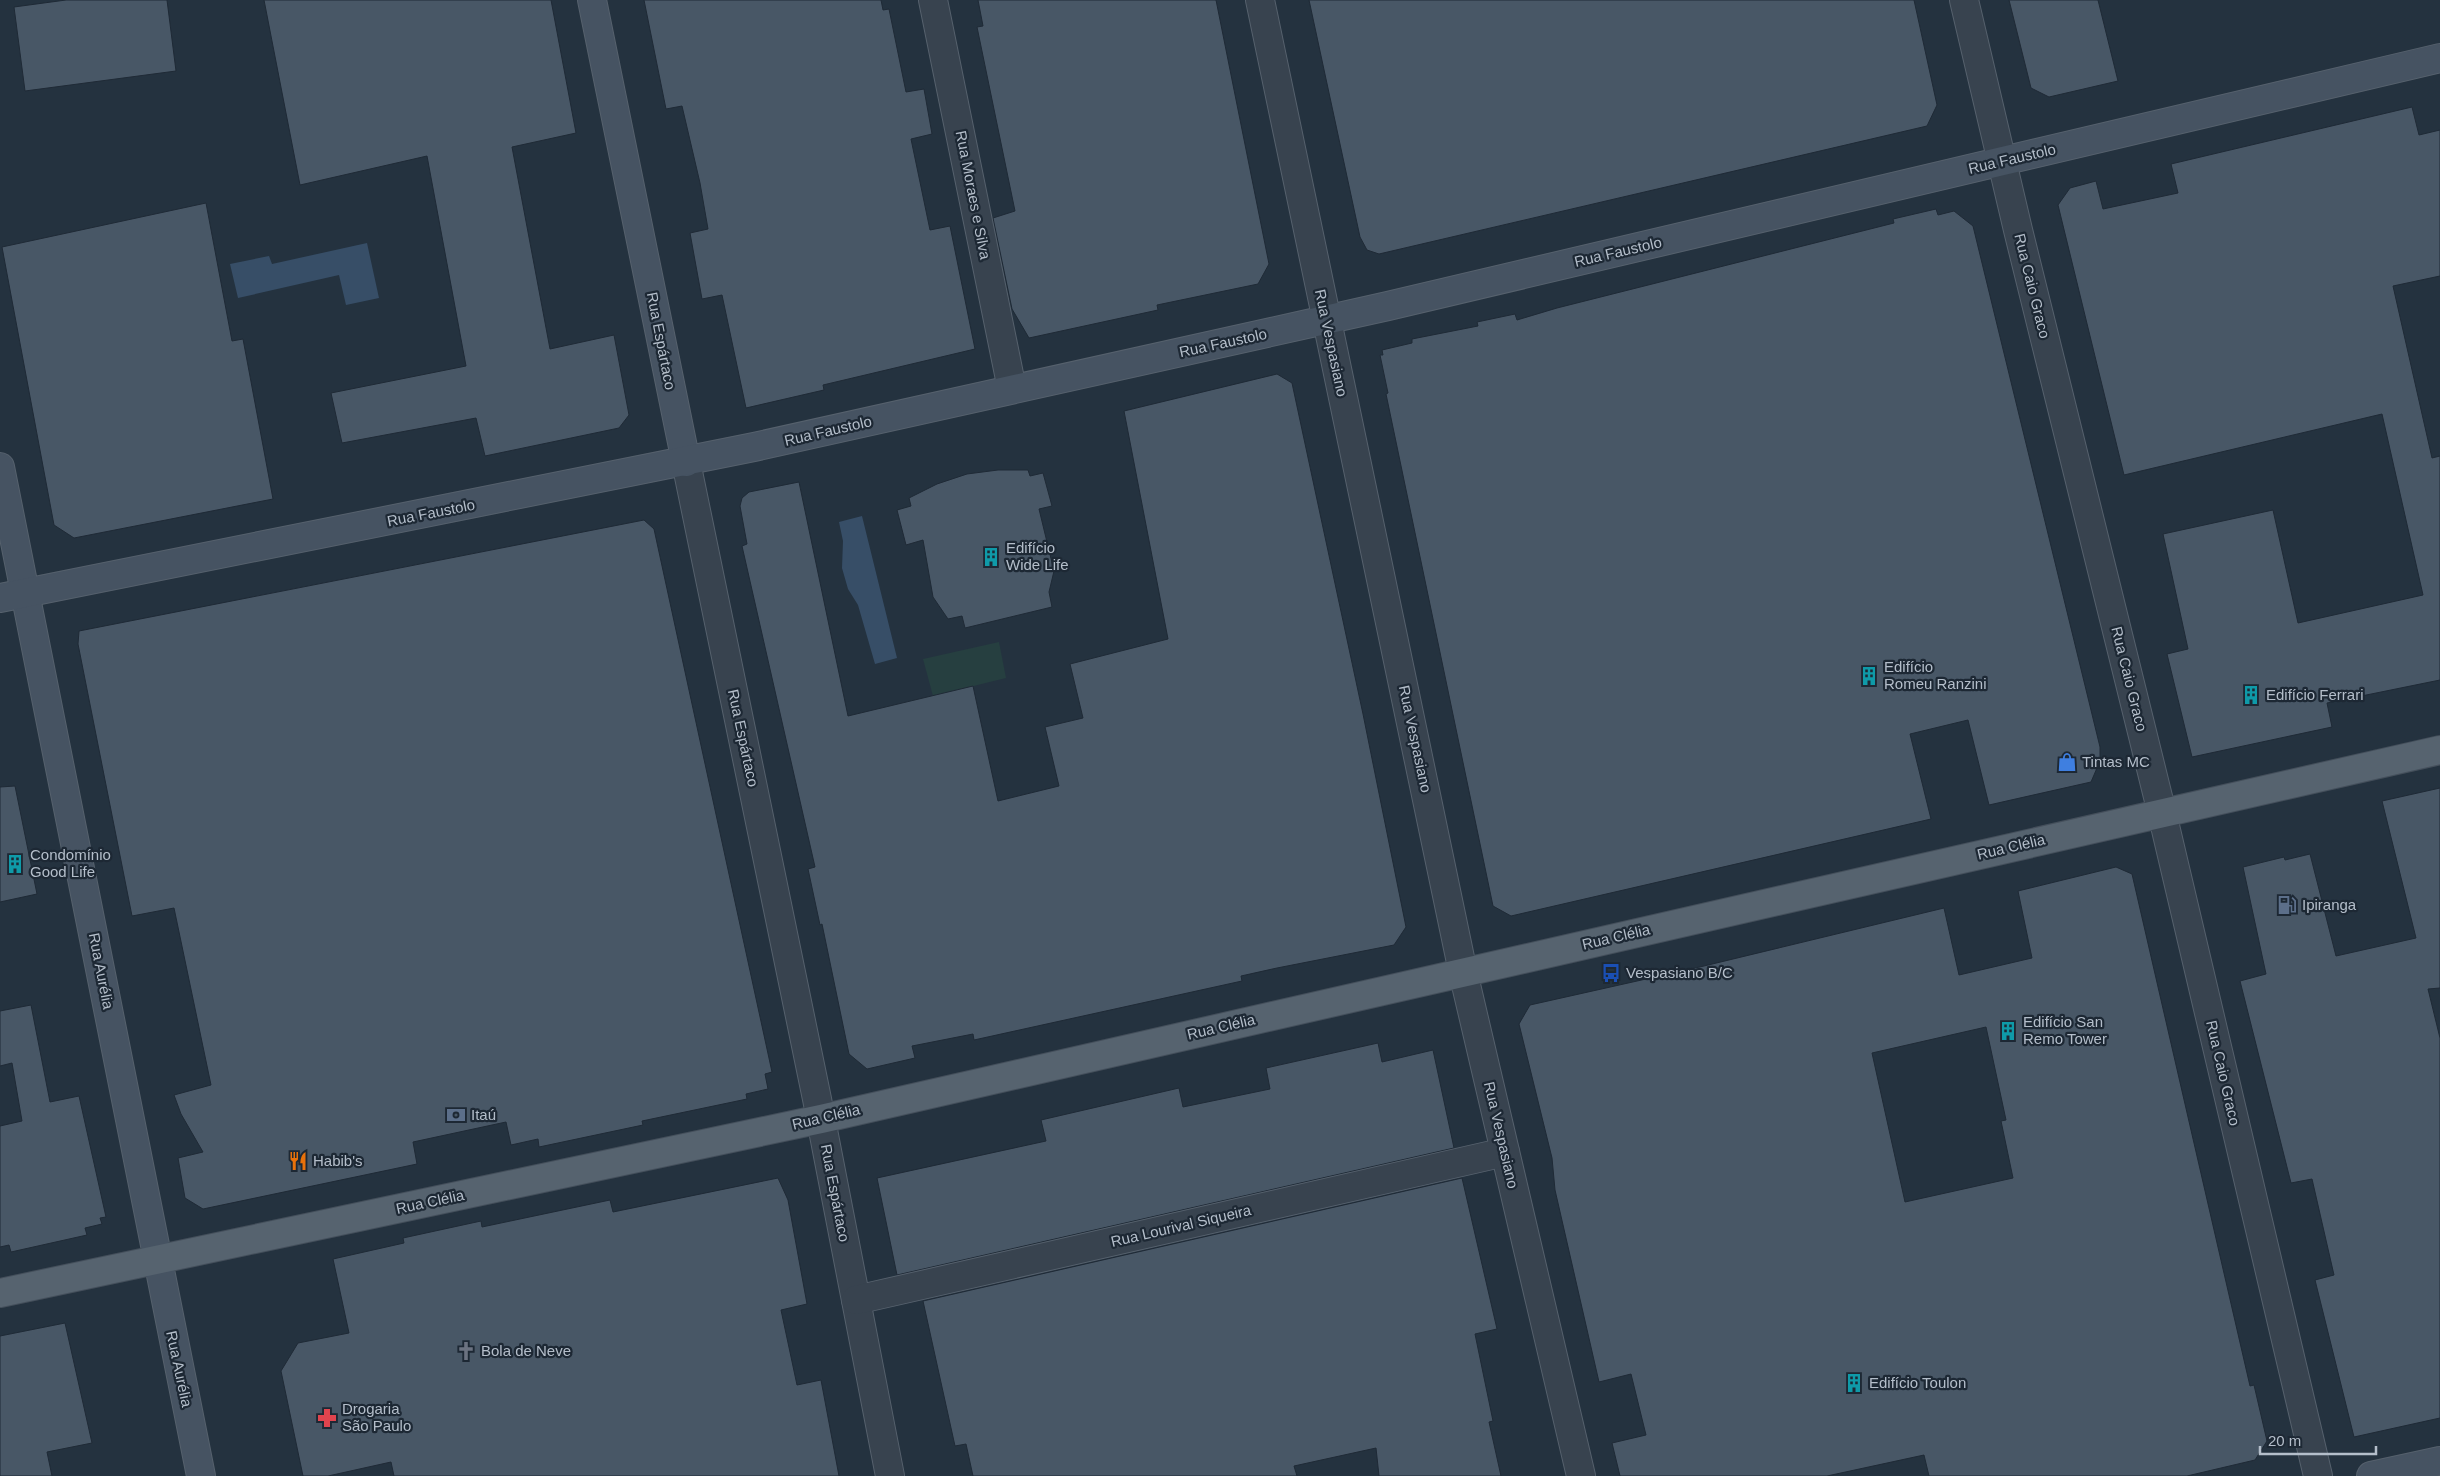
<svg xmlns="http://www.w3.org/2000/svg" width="2440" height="1476" font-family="Arial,sans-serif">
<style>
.green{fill:#263f40}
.water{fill:#374e67}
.building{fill:#485766;stroke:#1f2a36;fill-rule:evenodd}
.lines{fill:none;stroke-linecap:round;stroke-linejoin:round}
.street-casing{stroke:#56616d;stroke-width:30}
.secondary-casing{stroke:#56616d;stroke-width:30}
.primary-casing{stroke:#444f5b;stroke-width:30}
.street{stroke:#38434f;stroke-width:28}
.secondary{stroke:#465362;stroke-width:28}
.primary{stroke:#56636f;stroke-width:28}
.labels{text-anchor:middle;stroke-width:4.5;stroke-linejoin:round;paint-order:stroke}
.street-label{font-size:15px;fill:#b4beca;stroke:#1d2834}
.poi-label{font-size:15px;fill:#b4beca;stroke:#1d2834;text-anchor:start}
</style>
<rect width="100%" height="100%" fill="#24323f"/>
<!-- green -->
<polygon class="green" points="999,642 1006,678 933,696 923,659"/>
<!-- water -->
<g class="water">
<polygon points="367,243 379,298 346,305 339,275 238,298 230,264 269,256 272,264"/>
<polygon points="862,516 897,658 875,664 858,605 848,589 842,568 843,541 839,522"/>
</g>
<!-- building -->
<g class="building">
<polygon points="66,0 167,0 176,71 25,91 14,7"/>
<polygon points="264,0 551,0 576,133 512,147 550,349 614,335 629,415 619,428 485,456 476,418 342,443 331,393 466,366 427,156 300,185"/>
<polygon points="644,0 881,0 883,10 889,9 906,92 924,89 932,134 911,139 930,230 950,226 975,349 823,385 824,390 746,408 722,295 702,299 690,233 708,229 700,183 682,106 666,109"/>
<polygon points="978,0 1216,0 1269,264 1258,284 1157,305 1158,310 1029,338 1012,309 993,218 1015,211 977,27 983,26"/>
<polygon points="1309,0 1914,0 1937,105 1927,126 1379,254 1367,250 1360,237"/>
<polygon points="2009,0 2098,0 2118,81 2049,97 2031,88"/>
<polygon points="2412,107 2419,135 2440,130 2440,276 2393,286 2432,458 2440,456 2440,680 2327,703 2332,727 2192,757 2167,654 2188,649 2163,534 2273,510 2298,623 2423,595 2382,414 2124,475 2058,205 2070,188 2096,181 2103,209 2178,193 2171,164"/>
<polygon points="206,203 232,341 243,339 273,499 74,538 54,525 2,247"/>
<polygon points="1936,209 1938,215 1954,211 1973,226 2100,747 2100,761 2091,782 1989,805 1968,720 1910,734 1931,819 1511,916 1493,906 1386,394 1388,393 1380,355 1383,355 1382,350 1412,343 1412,339 1478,326 1477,322 1515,314 1517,320 1557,308 1894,223 1893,219"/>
<polygon points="1277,374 1292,383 1363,714 1406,927 1394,945 1277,968 1241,976 1242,981 974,1040 973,1034 912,1046 915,1058 867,1069 849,1054 822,924 820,925 808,869 815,867 742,546 747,544 740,506 742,498 749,492 799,482 848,716 973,686 998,801 1059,786 1045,727 1083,718 1070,664 1168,639 1124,411"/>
<polygon points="998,470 1028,470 1030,476 1043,473 1052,506 1039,509 1054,571 1049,592 1052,607 965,628 962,616 948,619 933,597 923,540 906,545 897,510 911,506 909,498 937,484 967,474"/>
<polygon points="644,520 654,529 772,1072 765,1074 768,1089 746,1094 747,1099 642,1121 643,1125 539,1147 538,1139 511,1145 506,1122 413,1142 417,1164 203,1209 185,1198 178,1158 203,1152 181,1114 174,1095 211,1085 174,908 132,916 78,644 79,631"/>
<polygon points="15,786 37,894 0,902 0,787"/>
<polygon points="2440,788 2440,988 2428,989 2440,1038 2440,1418 2354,1437 2315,1280 2334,1275 2312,1179 2291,1183 2240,981 2266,974 2243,867 2284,857 2285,860 2310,854 2336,956 2416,938 2382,801"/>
<path d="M2116,867l16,7 118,512 4,-1 13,56 -12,19 -68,16h-258l-5,-21 -97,21h-207l-8,-33 34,-8 -15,-61 -32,8 -44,-192 -3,-32 -33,-134 11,-19 174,-39 240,-58 15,67 73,-17 -14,-67zM1986,1027l20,93 -5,1 12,57 -108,24 -33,-149z"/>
<polygon points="31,1005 50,1102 79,1096 106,1217 100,1218 102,1224 85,1228 87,1235 11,1252 9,1245 0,1247 0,1126 22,1121 12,1063 0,1066 0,1011"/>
<polygon points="1378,1043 1382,1062 1433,1050 1454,1148 897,1275 877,1178 1046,1141 1041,1120 1179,1088 1183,1107 1270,1089 1266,1068"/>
<polygon points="778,1178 788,1200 807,1304 781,1310 797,1385 821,1380 839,1476 394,1476 391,1462 328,1476 303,1476 281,1371 298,1343 349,1333 333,1259 404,1243 403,1238 481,1221 482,1227 610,1200 613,1212"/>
<polygon points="1462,1178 1497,1329 1475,1334 1493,1421 1489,1422 1501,1476 1379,1476 1376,1448 1294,1466 1297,1476 973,1476 966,1444 955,1446 923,1301"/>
<polygon points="65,1323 92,1443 47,1452 52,1476 0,1476 0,1336"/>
</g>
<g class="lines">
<!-- street casing -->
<g class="street-casing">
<g id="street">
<polyline points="933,0 1012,389"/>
<polyline points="1260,0 1463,972 1581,1476"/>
<polyline points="1964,0 2018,230 2162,813 2318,1476"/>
<polyline points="686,462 817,1099 890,1476"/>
<polyline points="856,1300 1505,1152"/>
</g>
</g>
<!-- secondary casing -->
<g class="secondary-casing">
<g id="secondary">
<polyline points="592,0 686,462"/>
<polyline points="0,467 201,1476"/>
<polyline points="0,598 754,447 1388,306 2440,58"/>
<polyline points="2371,1476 2440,1461"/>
</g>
</g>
<!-- primary casing -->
<g class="primary-casing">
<polyline id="primary" points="0,1293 821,1119 2440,750"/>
</g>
<!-- street -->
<use href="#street" class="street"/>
<!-- secondary -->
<use href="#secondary" class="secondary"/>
<!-- primary -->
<use href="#primary" class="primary"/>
</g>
<!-- icons -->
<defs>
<g id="building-bare" transform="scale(1.5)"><path d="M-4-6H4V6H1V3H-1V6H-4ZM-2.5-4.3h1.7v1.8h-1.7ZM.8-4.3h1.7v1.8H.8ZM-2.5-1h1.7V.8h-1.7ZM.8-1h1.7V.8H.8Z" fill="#0f9aa8" stroke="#1d2834" stroke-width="2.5" paint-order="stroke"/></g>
<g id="shop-bare" transform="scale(1.5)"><path d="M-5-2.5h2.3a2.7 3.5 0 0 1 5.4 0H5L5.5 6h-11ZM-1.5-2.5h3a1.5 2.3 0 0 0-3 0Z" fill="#3f7fe0" stroke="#1d2834" stroke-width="2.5" paint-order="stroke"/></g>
<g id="fuel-bare" transform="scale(1.5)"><path d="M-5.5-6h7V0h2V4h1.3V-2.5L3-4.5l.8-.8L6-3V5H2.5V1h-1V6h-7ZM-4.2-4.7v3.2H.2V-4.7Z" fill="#5c6f8a" stroke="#1d2834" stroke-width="2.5" paint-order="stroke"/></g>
<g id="bus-bare" transform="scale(1.5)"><path d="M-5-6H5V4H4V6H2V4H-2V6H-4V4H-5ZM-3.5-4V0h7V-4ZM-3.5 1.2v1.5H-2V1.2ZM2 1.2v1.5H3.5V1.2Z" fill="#1a4fb4" stroke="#1d2834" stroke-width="2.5" paint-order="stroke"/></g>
<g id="bank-bare" transform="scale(1.5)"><path d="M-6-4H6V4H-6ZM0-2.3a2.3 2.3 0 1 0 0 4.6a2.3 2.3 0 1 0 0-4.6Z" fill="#5c6f8a" stroke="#1d2834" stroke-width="2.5" paint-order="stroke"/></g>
<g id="restaurant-bare" transform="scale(1.5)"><path d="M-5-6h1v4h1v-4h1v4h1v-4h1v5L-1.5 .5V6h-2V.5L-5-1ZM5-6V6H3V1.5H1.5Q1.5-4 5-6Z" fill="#e8710a" stroke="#1d2834" stroke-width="2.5" paint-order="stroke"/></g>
<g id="church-bare" transform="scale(1.5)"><path d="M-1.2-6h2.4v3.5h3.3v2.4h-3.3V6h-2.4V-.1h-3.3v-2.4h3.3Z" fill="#6b7280" stroke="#1d2834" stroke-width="2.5" paint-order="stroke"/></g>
<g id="pharmacy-bare" transform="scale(1.5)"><path d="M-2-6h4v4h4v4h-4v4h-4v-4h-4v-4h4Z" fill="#e0444e" stroke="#1d2834" stroke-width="2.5" paint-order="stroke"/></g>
</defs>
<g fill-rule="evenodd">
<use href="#building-bare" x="991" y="557"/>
<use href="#building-bare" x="1869" y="676"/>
<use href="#building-bare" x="2251" y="695"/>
<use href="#shop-bare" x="2067" y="762"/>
<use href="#building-bare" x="15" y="864"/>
<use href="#fuel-bare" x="2287" y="905"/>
<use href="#bus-bare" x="1611" y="973"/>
<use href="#building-bare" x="2008" y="1031"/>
<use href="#bank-bare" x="456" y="1115"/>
<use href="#restaurant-bare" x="298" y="1161"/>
<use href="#church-bare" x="466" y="1351"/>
<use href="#building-bare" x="1854" y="1383"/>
<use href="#pharmacy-bare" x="327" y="1418"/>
</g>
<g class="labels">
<!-- street labels -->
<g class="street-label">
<text transform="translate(2012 159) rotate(-13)" y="5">Rua Faustolo</text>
<text transform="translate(973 195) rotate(79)" y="5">Rua Moraes e Silva</text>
<text transform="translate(1618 252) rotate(-13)" y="5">Rua Faustolo</text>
<text transform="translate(2032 286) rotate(76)" y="5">Rua Caio Graco</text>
<text transform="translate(661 341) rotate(79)" y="5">Rua Espártaco</text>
<text transform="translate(1223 343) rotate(-12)" y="5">Rua Faustolo</text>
<text transform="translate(1331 343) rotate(78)" y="5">Rua Vespasiano</text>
<text transform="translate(828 431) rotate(-13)" y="5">Rua Faustolo</text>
<text transform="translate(431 513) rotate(-11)" y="5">Rua Faustolo</text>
<text transform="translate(2129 679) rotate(76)" y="5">Rua Caio Graco</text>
<text transform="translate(743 738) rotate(78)" y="5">Rua Espártaco</text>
<text transform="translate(1415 739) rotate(78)" y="5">Rua Vespasiano</text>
<text transform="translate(2011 847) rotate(-13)" y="5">Rua Clélia</text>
<text transform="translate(1616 937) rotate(-13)" y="5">Rua Clélia</text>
<text transform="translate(101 971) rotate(79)" y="5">Rua Aurélia</text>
<text transform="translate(1221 1027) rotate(-13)" y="5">Rua Clélia</text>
<text transform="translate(2223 1073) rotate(77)" y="5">Rua Caio Graco</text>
<text transform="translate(826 1117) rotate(-13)" y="5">Rua Clélia</text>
<text transform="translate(1501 1135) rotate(77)" y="5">Rua Vespasiano</text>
<text transform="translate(835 1193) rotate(79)" y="5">Rua Espártaco</text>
<text transform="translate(430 1202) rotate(-12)" y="5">Rua Clélia</text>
<text transform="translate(1181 1226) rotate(-13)" y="5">Rua Lourival Siqueira</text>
<text transform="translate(179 1369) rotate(78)" y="5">Rua Aurélia</text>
</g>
<!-- poi labels -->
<g class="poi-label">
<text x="1006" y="553">Edifício<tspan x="1006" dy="17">Wide Life</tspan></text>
<text x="1884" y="672">Edifício<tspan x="1884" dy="17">Romeu Ranzini</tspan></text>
<text x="2266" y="700">Edifício Ferrari</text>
<text x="2082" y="767">Tintas MC</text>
<text x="30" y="860">Condomínio<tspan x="30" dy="17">Good Life</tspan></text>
<text x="2302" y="910">Ipiranga</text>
<text x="1626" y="978">Vespasiano B/C</text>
<text x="2023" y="1027">Edifício San<tspan x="2023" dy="17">Remo Tower</tspan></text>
<text x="471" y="1120">Itaú</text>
<text x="313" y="1166">Habib's</text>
<text x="481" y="1356">Bola de Neve</text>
<text x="1869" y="1388">Edifício Toulon</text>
<text x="342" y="1414">Drogaria<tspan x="342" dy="17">São Paulo</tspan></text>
</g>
</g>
<!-- scale -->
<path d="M2260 1446v8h116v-8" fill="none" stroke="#b4beca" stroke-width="2.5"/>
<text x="2268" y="1446" font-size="15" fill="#b4beca" stroke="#1d2834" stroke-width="4" paint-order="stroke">20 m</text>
</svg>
